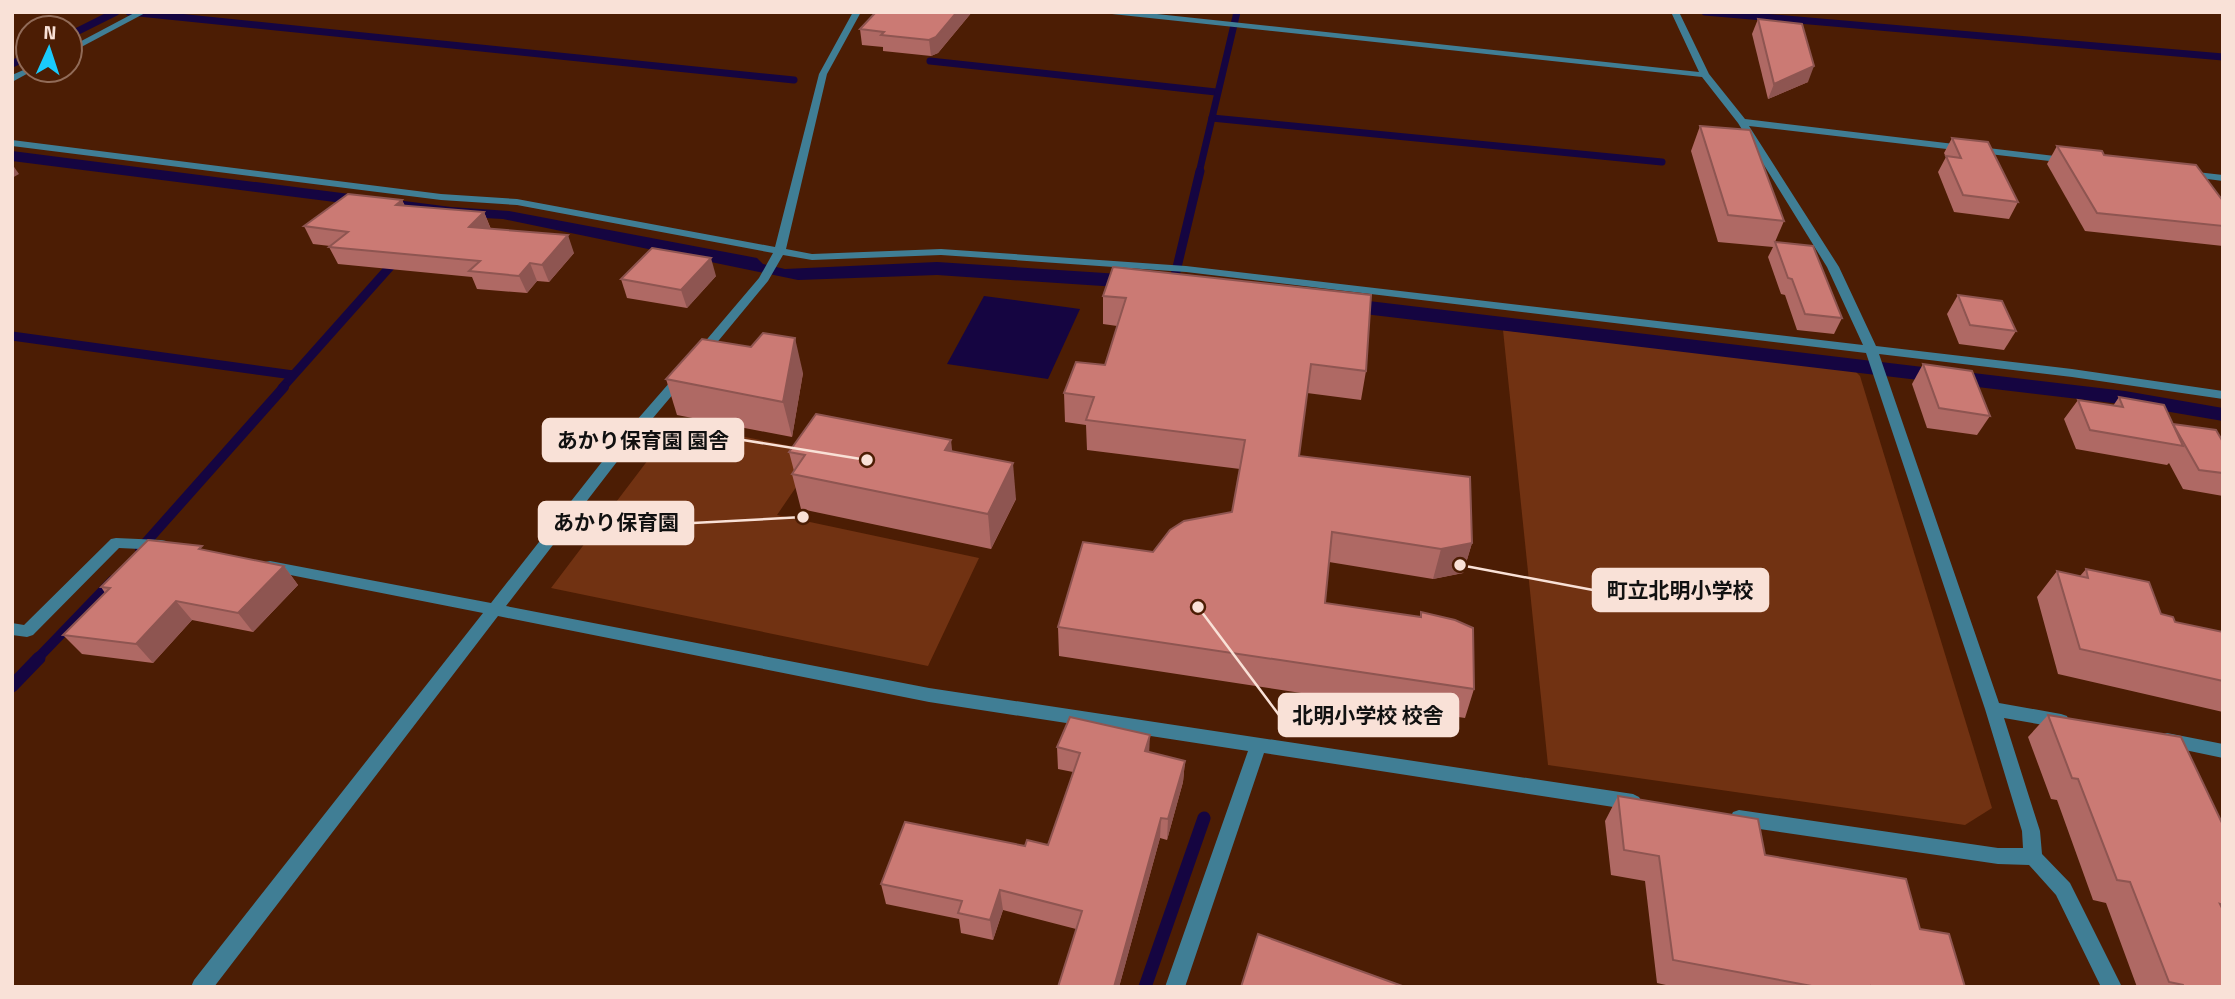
<svg xmlns="http://www.w3.org/2000/svg" width="2235" height="999" font-family="'Titillium Web','Noto Sans JP',sans-serif">
<style>
.green{fill:#713212}
.water{fill:#150541}
.lines{fill:none;stroke-linecap:round;stroke-linejoin:round}
.stream-far3{stroke:#150541;stroke-width:7}
.stream-far2{stroke:#150541;stroke-width:9}
.stream-far1{stroke:#150541;stroke-width:10}
.stream{stroke:#150541;stroke-width:13}
.minor{fill:#407e95;fill-rule:evenodd}
.wall{fill:#af6964}
.shaded-wall{fill:#8e5551}
.building{fill:#cb7a74;stroke:#8e5551;stroke-width:2}
.leader{fill:none;stroke:#f9e1d7;stroke-width:2.5}
.callout-dot{fill:#f9e1d7;stroke:#4c1d04;stroke-width:2.5}
.callout{fill:#f9e1d7;stroke:#f9e1d7;stroke-width:2.5}
.callout-label{font-size:21px;text-anchor:middle;font-weight:bold;fill:#111}
</style>
<rect width="100%" height="100%" fill="#4c1d04"/>
<!-- green -->
<g class="green">
<polygon points="1503,330 1855,371 1860,376 1992,808 1965,825 1548,765"/>
<polygon points="676,423 820,452 777,515 979,558 928,666 551,588"/>
</g>
<!-- water -->
<g class="water">
<polygon points="12,151 451,207 509,211 757,258 763,264 785,269 937,262 1166,277 2125,391 2223,408 2223,421 2129,405 1163,290 937,275 798,280 503,219 445,216 12,161"/>
<polygon points="984,296 1080,309 1048,379 947,364"/>
</g>
<g class="lines">
<!-- stream-far3 -->
<g class="stream-far3">
<polyline points="129,12 794,80"/>
<polyline points="1705,12 2223,57"/>
<polyline points="70,35 116,12"/>
<polyline points="930,61 1216,92"/>
<polyline points="12,64 28,56"/>
<polyline points="1212,118 1662,162"/>
<polyline points="1199,173 1237,12"/>
</g>
<!-- stream-far2 -->
<g class="stream-far2">
<polyline points="1173,284 1200,171"/>
<polyline points="12,336 293,375"/>
<polyline points="282,388 396,260"/>
</g>
<!-- stream-far1 -->
<g class="stream-far1">
<polyline points="140,549 284,387"/>
<polyline points="37,659 113,580"/>
</g>
<!-- stream -->
<g class="stream">
<polyline points="12,686 39,658"/>
<polyline points="1145,987 1204,818"/>
</g>
<!-- minor -->
<g class="minor">
<polygon points="136,12 147,12 70,53 70,47"/>
<polygon points="853,12 861,12 827,74 786,249 812,254 941,249 1186,266 1863,345 1827,267 1738,123 1702,77 1112,14 1108,12 1138,12 1699,72 1671,12 1679,12 1709,74 1745,119 2071,158 2071,162 2067,163 1749,126 1839,267 1876,346 2072,369 2223,391 2223,399 2072,377 1879,354 1999,703 2061,714 2067,716 2069,721 2067,726 2061,728 2004,718 2040,831 2042,854 2070,883 2122,987 2101,987 2056,895 2029,865 1998,864 1739,826 1733,824 1730,818 1733,812 1739,810 1998,848 2023,848 2022,831 1985,709 1866,353 1186,272 941,255 812,260 783,255 768,281 705,357 697,357 695,354 697,351 759,278 773,253 517,205 441,200 12,146 12,140 441,194 517,199 775,247 819,74"/>
<polygon points="28,68 28,70 34,70 12,82 12,75"/>
<polygon points="2188,171 2223,175 2223,181 2184,176 2184,172"/>
<polygon points="681,373 687,377 685,380 626,450 506,606 929,688 1633,794 1639,797 1642,802 1639,807 1633,810 1264,753 1185,987 1165,987 1248,751 929,702 498,616 214,987 191,987 194,980 483,613 270,571 265,570 263,566 265,562 270,561 491,603 616,444 677,374"/>
<polygon points="116,538 161,540 166,541 168,545 166,549 161,550 119,548 33,635 27,637 12,635 12,623 24,625 111,539"/>
<polygon points="2167,733 2223,744 2223,758 2161,745 2159,740 2161,735"/>
</g>
</g>
<!-- wall -->
<g class="wall">
<polygon points="876,12 972,12 938,53 931,56 883,51 883,47 862,45 860,29"/>
<polygon points="1758,19 1808,82 1768,99 1752,34"/>
<polygon points="1700,126 1784,221 1775,242 1842,318 1834,334 1797,330 1785,295 1781,294 1768,257 1773,247 1718,242 1691,151"/>
<polygon points="1952,138 2018,202 2009,219 1954,212 1938,172 1946,157 1944,153"/>
<polygon points="2057,146 2104,155 2223,201 2223,246 2085,231 2047,164"/>
<polygon points="402,200 405,206 484,212 491,229 574,253 549,282 537,281 527,293 477,289 472,277 338,264 329,247 330,246 313,244 304,226"/>
<polygon points="1113,267 1366,371 1361,400 1307,393 1299,456 1472,543 1463,573 1433,579 1329,562 1325,603 1420,617 1421,612 1474,689 1465,718 1059,656 1058,627 1153,552 1232,512 1240,469 1087,450 1086,425 1065,422 1064,393 1105,365 1117,326 1103,324 1103,296"/>
<polygon points="716,276 687,308 627,298 621,279"/>
<polygon points="1958,295 2016,331 2004,350 1959,344 1947,314"/>
<polygon points="1923,364 1990,416 1977,435 1927,428 1912,384"/>
<polygon points="803,373 792,437 677,415 666,379"/>
<polygon points="2119,397 2173,424 2223,442 2223,496 2183,489 2169,463 2167,465 2076,449 2064,419 2078,400 2113,406"/>
<polygon points="952,451 1016,499 991,549 801,509 792,474 794,471 789,452"/>
<polygon points="205,550 284,566 298,585 253,632 192,620 153,663 82,654 63,635 105,593 101,587"/>
<polygon points="2086,569 2175,622 2223,632 2223,712 2058,674 2037,597 2057,571 2080,576"/>
<polygon points="2048,715 2223,825 2223,987 2137,987 2106,903 2093,900 2057,800 2051,799 2028,737"/>
<polygon points="1057,747 1149,752 1185,761 1183,782 1167,840 1160,838 1119,987 1058,987 1076,929 1003,910 993,940 961,933 959,919 886,904 881,884 1025,846 1048,845 1073,772 1058,769"/>
<polygon points="1618,796 1765,855 1920,929 1965,987 1675,987 1657,983 1645,881 1611,875 1605,821"/>
</g>
<!-- shaded-wall -->
<g class="shaded-wall">
<polygon points="957,12 972,12 938,53 931,56 929,40"/>
<polygon points="1814,66 1808,82 1768,99 1774,84"/>
<polygon points="12,164 19,174 12,178"/>
<polygon points="402,200 410,217 396,205"/>
<polygon points="484,212 491,230 469,227"/>
<polygon points="568,235 574,253 549,282 542,265"/>
<polygon points="711,258 716,276 687,308 681,290"/>
<polygon points="530,263 537,281 527,293 519,276"/>
<polygon points="795,338 803,373 792,437 783,402"/>
<polygon points="951,440 955,476 945,450"/>
<polygon points="1013,463 1016,499 991,549 988,514"/>
<polygon points="1472,543 1463,573 1433,579 1441,549"/>
<polygon points="284,566 298,585 253,632 238,613"/>
<polygon points="176,601 192,620 153,663 136,644"/>
<polygon points="1150,735 1149,756 1145,751"/>
<polygon points="1185,761 1183,782 1167,840 1168,819"/>
<polygon points="1161,818 1160,838 1119,987 1114,987"/>
<polygon points="1000,890 1003,910 993,940 990,920"/>
</g>
<!-- building -->
<g class="building">
<polygon points="876,12 957,12 936,37 929,40 881,35 884,32 860,29"/>
<polygon points="1758,19 1802,24 1814,66 1774,84"/>
<polygon points="1700,126 1750,130 1784,221 1728,215"/>
<polygon points="1952,138 1988,142 2018,202 1963,195 1946,156 1961,158"/>
<polygon points="2057,146 2102,151 2104,155 2196,165 2223,201 2223,226 2097,213"/>
<polygon points="348,194 402,200 396,205 484,212 469,227 568,235 542,265 530,263 519,276 469,271 480,261 329,247 348,232 304,226"/>
<polygon points="1775,242 1813,246 1842,318 1805,314 1792,279 1788,278"/>
<polygon points="652,248 711,258 681,290 621,279"/>
<polygon points="1113,267 1371,295 1366,371 1311,364 1299,456 1470,477 1472,543 1441,549 1332,532 1325,603 1421,617 1421,612 1455,620 1473,628 1474,689 1058,627 1083,542 1153,552 1170,530 1184,521 1232,512 1245,440 1086,420 1094,397 1064,393 1076,362 1105,365 1126,298 1103,296"/>
<polygon points="1958,295 2002,301 2016,331 1970,325"/>
<polygon points="763,333 795,338 783,402 666,379 702,339 751,347"/>
<polygon points="1923,364 1972,371 1990,416 1939,408"/>
<polygon points="2119,397 2164,405 2183,446 2090,430 2078,400 2123,407"/>
<polygon points="816,414 951,440 945,450 1013,463 988,514 792,474 805,455 789,452"/>
<polygon points="2173,424 2216,430 2223,442 2223,473 2199,470"/>
<polygon points="148,540 202,546 199,549 284,566 238,613 176,601 136,644 63,635 110,588 101,587"/>
<polygon points="2086,569 2149,582 2161,614 2173,617 2175,622 2223,632 2223,681 2080,649 2057,571 2088,578"/>
<polygon points="2048,715 2181,737 2223,825 2223,905 2220,904 2223,910 2223,987 2184,987 2183,985 2169,982 2130,882 2117,880 2078,779 2072,778"/>
<polygon points="1070,717 1150,735 1145,751 1185,761 1168,819 1161,818 1114,987 1058,987 1082,911 1000,890 990,920 958,913 962,901 881,884 905,822 1025,846 1027,840 1048,845 1080,753 1057,747"/>
<polygon points="1618,796 1758,819 1765,855 1906,879 1920,929 1949,934 1965,987 1876,987 1871,986 1871,987 1817,987 1673,960 1659,856 1624,850"/>
<polygon points="1258,934 1405,987 1241,987"/>
</g>
<!-- callouts -->
<path class="leader" d="M867 460L743 440M803 517L693 523M1460 565L1593 590M1198 607L1279 715"/>
<g class="callout-dot">
<circle cx="867" cy="460" r="7"/>
<circle cx="803" cy="517" r="7"/>
<circle cx="1460" cy="565" r="7"/>
<circle cx="1198" cy="607" r="7"/>
</g>
<g class="callout">
<rect x="543" y="419" width="200" height="42" rx="7"/>
<rect x="539" y="502" width="154" height="42" rx="7"/>
<rect x="1593" y="569" width="175" height="42" rx="7"/>
<rect x="1279" y="694" width="179" height="42" rx="7"/>
</g>
<g class="callout-label">
<text x="643" y="448">あかり保育園 園舎</text>
<text x="616" y="530">あかり保育園</text>
<text x="1680" y="598">町立北明小学校</text>
<text x="1368" y="723">北明小学校 校舎</text>
</g>
<!-- border -->
<rect width="2235" height="999" fill="none" stroke="#f9e1d7" stroke-width="28"/>
<!-- north arrow -->
<g transform="translate(49 49) rotate(3)"><circle r="33" fill="#4c1d04" stroke="#916b58" stroke-width="2"/>
<path d="M0-5L12 26L0 18L-12 26Z" fill="#1acafc"/>
<text y="-10" font-size="19" font-weight="bold" text-anchor="middle" fill="#f9e1d7">N</text>
</g>
</svg>
